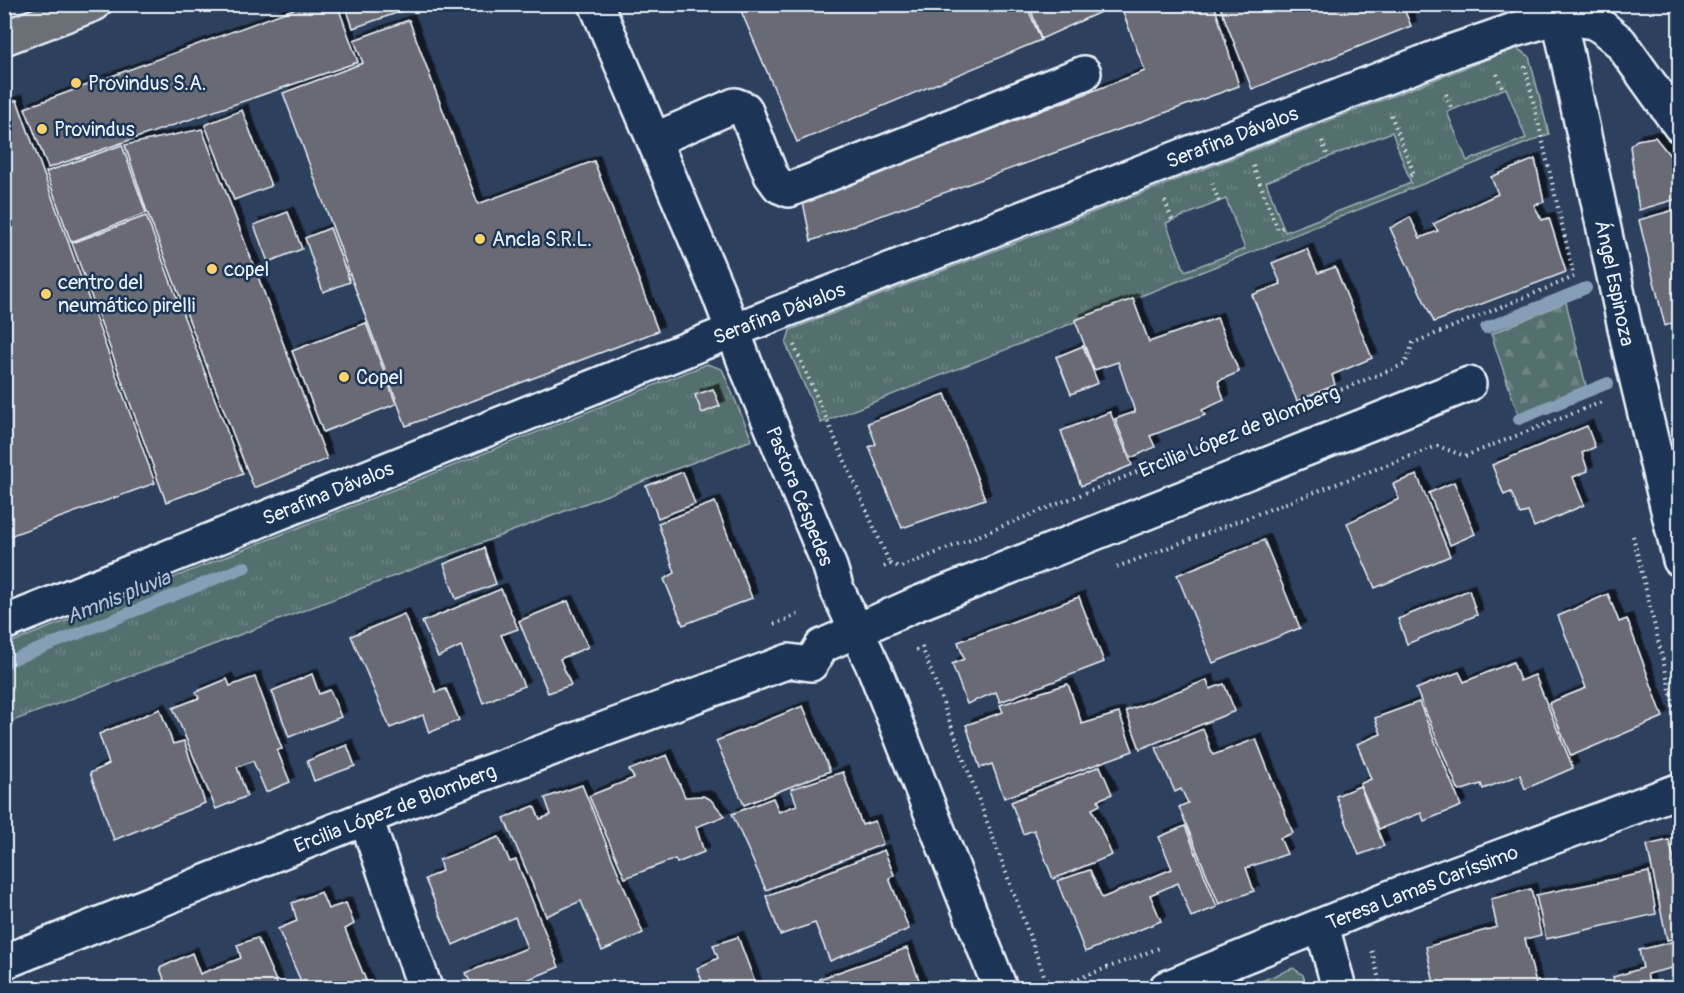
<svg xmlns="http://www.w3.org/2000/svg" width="1684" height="993" font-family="Pangolin,sans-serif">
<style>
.grass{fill:url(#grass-tufts);stroke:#9eb0b3;stroke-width:1.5;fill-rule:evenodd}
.forest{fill:url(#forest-firs);stroke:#9eb0b3;stroke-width:1.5}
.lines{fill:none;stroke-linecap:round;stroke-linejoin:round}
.stream{stroke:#879eb7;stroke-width:12}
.building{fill:#6b6a75;stroke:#e8f1f8;stroke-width:1.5;filter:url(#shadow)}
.minor-casing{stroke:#e8f1f8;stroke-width:38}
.highway-casing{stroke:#e8f1f8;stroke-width:38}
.path{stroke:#e8f1f8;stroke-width:4;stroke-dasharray:1.5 4.5;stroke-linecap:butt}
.minor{stroke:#1d3557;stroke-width:33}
.highway{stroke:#6b6f75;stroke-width:33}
.poi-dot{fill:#ffd166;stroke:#1d3557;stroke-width:2}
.labels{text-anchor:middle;stroke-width:5;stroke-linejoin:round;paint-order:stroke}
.poi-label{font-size:20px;fill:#e8f1f8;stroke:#1d3557;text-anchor:start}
.street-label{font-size:20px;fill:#e8f1f8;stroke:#1d3557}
.water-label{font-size:21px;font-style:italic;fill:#b0c0d2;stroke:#1d3557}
</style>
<defs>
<pattern id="grass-tufts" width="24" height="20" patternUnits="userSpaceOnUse" patternTransform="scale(1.5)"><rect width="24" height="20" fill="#53706e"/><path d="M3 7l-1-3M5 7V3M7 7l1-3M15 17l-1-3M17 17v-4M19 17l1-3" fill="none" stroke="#6c8583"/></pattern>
<pattern id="forest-firs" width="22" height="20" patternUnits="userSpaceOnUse" patternTransform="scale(1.5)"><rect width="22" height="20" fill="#53706e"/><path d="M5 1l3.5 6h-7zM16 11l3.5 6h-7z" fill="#6c8583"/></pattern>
<filter id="shadow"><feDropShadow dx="5.5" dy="-5.5" stdDeviation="0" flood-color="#0009"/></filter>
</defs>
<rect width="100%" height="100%" fill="#2d405d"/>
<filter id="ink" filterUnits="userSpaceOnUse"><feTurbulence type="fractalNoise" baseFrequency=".0167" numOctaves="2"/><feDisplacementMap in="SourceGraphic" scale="12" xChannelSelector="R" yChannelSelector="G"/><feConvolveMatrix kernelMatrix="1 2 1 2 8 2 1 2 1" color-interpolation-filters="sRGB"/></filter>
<g filter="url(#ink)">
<!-- grass -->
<g class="grass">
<path d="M1516,48l13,8 20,78 -728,289 -35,-79 4,-14zM1506,88l20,50 -59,23 -20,-49zM1392,132l19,51 -126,49 -19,-50zM1226,199l19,50 -60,22 -19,-48z"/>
<polygon points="707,364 722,369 752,440 5,724 5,645"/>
<polygon points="1293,968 1303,975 1307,988 1244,988"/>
</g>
<!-- forest -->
<polygon class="forest" points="1566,302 1586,386 1518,414 1491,334"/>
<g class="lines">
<!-- stream -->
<g class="stream">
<polyline points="1486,328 1586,288"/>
<polyline points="1519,419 1608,383"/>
<polyline points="4,663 245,567"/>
</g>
</g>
<!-- building -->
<g class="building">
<polygon points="307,4 337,4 358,62 48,168 25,108"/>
<polygon points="345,4 423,4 353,28"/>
<polygon points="738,4 1026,4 1041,40 797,142"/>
<polygon points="1029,4 1118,4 1041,39"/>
<polygon points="1125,4 1214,4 1239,86 811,241 803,202 1145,71 1121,7"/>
<polygon points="1219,4 1402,4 1411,26 1252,89"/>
<polygon points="409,20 478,204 594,161 658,331 406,426 283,93 363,63 354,40"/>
<polygon points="17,100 155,483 4,538 4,105"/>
<polygon points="242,110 271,186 234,200 205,125"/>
<polygon points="202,129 327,459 254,488 146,209 125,145"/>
<polygon points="1655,137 1680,168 1680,198 1639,210 1630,146 1637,140"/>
<polygon points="122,145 146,213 71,242 46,172"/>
<polygon points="1535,159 1544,202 1534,205 1542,220 1549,218 1566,272 1434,322 1390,228 1410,217 1420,238 1438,231 1433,224 1498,194 1491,177"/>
<polygon points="1677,209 1680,212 1680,320 1665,326 1639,220"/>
<polygon points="288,212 302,249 268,262 254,225"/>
<polygon points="146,216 243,474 166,502 72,243"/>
<polygon points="330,228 350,282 323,292 305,238"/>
<polygon points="1307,249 1318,273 1335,267 1372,358 1332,375 1335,385 1297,401 1252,295 1281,284 1272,263"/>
<polygon points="1133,299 1149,342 1217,318 1239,372 1218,381 1224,400 1202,410 1205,415 1150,436 1155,447 1131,458 1115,419 1135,412 1118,362 1094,370 1075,320"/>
<polygon points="366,323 396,404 323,432 292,351"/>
<polygon points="1680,334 1680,367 1672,338"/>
<polygon points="1083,346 1098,383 1071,394 1056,357"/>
<polygon points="713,389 720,406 702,413 695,395"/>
<polygon points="945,394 985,499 902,528 869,447 876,444 868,423"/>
<polygon points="1110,412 1132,465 1081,486 1061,431"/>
<polygon points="1587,426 1595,447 1582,453 1588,471 1573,477 1584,505 1534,527 1528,512 1520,514 1511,492 1504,495 1492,465"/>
<polygon points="683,472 695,504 658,518 646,486"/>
<polygon points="1417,475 1450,556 1375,588 1347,523 1399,499 1393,484"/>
<polygon points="1454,482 1475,534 1450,545 1429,493"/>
<polygon points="715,502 752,598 683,625 664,579 675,573 658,523"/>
<polygon points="1264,540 1300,628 1213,663 1177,575"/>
<polygon points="484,548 496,584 456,599 444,564"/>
<polygon points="501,589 518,629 501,635 524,686 483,703 461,646 438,657 422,622"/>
<polygon points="1469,590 1477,615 1407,644 1398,619"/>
<polygon points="1608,594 1619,622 1627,619 1663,717 1571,756 1549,703 1586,688 1558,616"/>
<polygon points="1079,597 1104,662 1000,702 996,692 967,704 952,664 964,659 958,642"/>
<polygon points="568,601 588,647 560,659 571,685 548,693 519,621"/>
<polygon points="404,614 436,692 446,689 459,720 429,733 423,715 390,728 351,636"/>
<polygon points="1513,662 1520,681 1535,675 1573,768 1525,789 1520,775 1483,789 1481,784 1459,791 1416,689 1459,672 1464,682"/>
<polygon points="312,674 319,694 330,690 341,717 289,737 272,691"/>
<polygon points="255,677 282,749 277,750 290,782 266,792 253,761 237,767 247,796 216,809 173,708 199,698 196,692 227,679 230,686"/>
<polygon points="1207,680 1210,689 1224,684 1235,711 1140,749 1126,711"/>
<polygon points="1068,684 1082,724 1119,713 1133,751 1004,798 992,764 980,768 966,725 1003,712 1000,705"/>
<polygon points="1419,702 1461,806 1424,821 1421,813 1379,829 1360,784 1371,779 1357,744 1381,734 1375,718"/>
<polygon points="803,706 830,771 744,805 716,741"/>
<polygon points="160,709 173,744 184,741 205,803 114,840 90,773 109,764 99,734"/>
<polygon points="1203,729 1213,755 1256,739 1293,833 1280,838 1287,854 1246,868 1254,891 1219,904 1179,807 1188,803 1181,789 1175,792 1156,748"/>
<polygon points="347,745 355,766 314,781 307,761"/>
<polygon points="667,755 685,797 703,796 710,799 725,816 696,827 704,852 677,863 675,859 625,878 589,796 634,778 629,770"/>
<polygon points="1100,766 1112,794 1098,800 1100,805 1092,809 1112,855 1053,879 1034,830 1023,834 1011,802"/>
<polygon points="843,772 862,825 875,821 883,844 766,890 732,814 773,798 779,812 797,805 791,789"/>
<polygon points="582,785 643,933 602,951 581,901 546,916 504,818 534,806 540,819 551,815 545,798"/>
<polygon points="1360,786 1384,846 1359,855 1336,796"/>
<polygon points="1185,826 1217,907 1191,917 1178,883 1150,895 1161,921 1085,952 1057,881 1090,870 1102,898 1172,869 1159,837"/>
<polygon points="499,837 510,862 516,860 559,967 507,988 473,988 466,973 527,948 515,917 453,945 425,879 442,871 439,860"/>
<polygon points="1669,840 1680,883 1680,937 1667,940 1647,845"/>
<polygon points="884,850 894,875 889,878 909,929 830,961 815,923 780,935 766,896"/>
<polygon points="1649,872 1656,914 1546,939 1536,895"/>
<polygon points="1531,889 1541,935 1525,939 1537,988 1435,988 1426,947 1497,927 1491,899"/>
<polygon points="321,892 328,909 346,903 354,924 345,929 369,988 304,988 278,929 297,921 292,903"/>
<polygon points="738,937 757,988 705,988 697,968 718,958 713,945"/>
<polygon points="257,938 279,988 167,988 160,968 192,953 200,974 241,958 237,945"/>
<polygon points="1680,940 1680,975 1673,976 1672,968 1647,974 1650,988 1615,988 1613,977 1643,968 1639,950"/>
<polygon points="907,948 922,988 807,988 821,984 819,979"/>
</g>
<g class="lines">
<!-- minor casing -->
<g class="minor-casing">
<g id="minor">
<polyline points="596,4 719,294 745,363 830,567 836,587 875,670 1000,988"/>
<polyline points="1556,4 1630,351 1680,560"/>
<polyline points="654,140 735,105 745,109 771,175 779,186 789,190 1084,73"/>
<polyline points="4,623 732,331 1453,51 1514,30 1559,17 1593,22 1602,27 1620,42 1680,126"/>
<polyline points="366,819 425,988"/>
<polyline points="1322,926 1339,988"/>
<polyline points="4,962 401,804 789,661 811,664 822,646 914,605 1469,384"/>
<polyline points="1166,988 1391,897 1680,790"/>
</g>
</g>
<!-- highway casing -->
<g class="highway-casing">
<polyline id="highway" points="4,38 94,4"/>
</g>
<!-- path -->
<g class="path">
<polyline points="1676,4 1680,9"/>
<polyline points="1525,66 1573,272"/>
<polyline points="1497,74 1503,90"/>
<polyline points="1446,94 1452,110"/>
<polyline points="1391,115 1414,174 1409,176"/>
<polyline points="1322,141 1328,157"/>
<polyline points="1253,166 1278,230 1283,227"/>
<polyline points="1212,183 1219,202"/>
<polyline points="1165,201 1172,220"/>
<polyline points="794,345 890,564"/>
<polyline points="1633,536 1680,731"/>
<polyline points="890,564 901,567 1405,364 1413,343 1574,277"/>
<polyline points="884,567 890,564"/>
<polyline points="1117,567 1437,446 1465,456 1602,402"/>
<polyline points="774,624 801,614"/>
<polyline points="922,647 1047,983 1056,987"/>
<polyline points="916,650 922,647"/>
<polyline points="1675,753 1680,746"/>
<polyline points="1372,951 1381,988"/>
<polyline points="1040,986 1047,983"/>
<polyline points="1056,987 1162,947"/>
</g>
<!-- minor -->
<use href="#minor" class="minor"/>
<!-- highway -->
<use href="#highway" class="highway"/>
</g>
</g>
<!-- markers -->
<g class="poi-dot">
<circle cx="76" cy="83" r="6"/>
<circle cx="42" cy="129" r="6"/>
<circle cx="480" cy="239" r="6"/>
<circle cx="212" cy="269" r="6"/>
<circle cx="46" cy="294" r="6"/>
<circle cx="344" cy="377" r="6"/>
</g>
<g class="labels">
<!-- poi labels -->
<g class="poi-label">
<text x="88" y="90">Provindus S.A.</text>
<text x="54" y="136">Provindus</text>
<text x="492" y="246">Ancla S.R.L.</text>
<text x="224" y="276">copel</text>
<text x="58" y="289">centro del<tspan x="58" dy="23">neumático pirelli</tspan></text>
<text x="356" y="384">Copel</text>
</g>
<!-- street labels -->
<g class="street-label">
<text transform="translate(1232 137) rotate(-21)" y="7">Serafina Dávalos</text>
<text transform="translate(1615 283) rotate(78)" y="7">Ángel Espinoza</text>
<text transform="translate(779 313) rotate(-21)" y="7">Serafina Dávalos</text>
<text transform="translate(1239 431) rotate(-22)" y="7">Ercilia López de Blomberg</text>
<text transform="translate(328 493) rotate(-22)" y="7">Serafina Dávalos</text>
<text transform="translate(800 496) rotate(68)" y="7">Pastora Céspedes</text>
<text transform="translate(395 808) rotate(-21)" y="7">Ercilia López de Blomberg</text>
<text transform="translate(1422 887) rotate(-21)" y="7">Teresa Lamas Caríssimo</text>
</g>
<!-- water labels -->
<g class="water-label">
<text transform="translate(118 597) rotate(-22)" y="7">Amnis pluvia</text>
</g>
</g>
<!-- margin -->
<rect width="1684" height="993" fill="none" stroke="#1d3557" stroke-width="24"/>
<rect x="12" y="12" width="1660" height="969" fill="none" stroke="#e8f1f8" stroke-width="2" filter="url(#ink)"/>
</svg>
